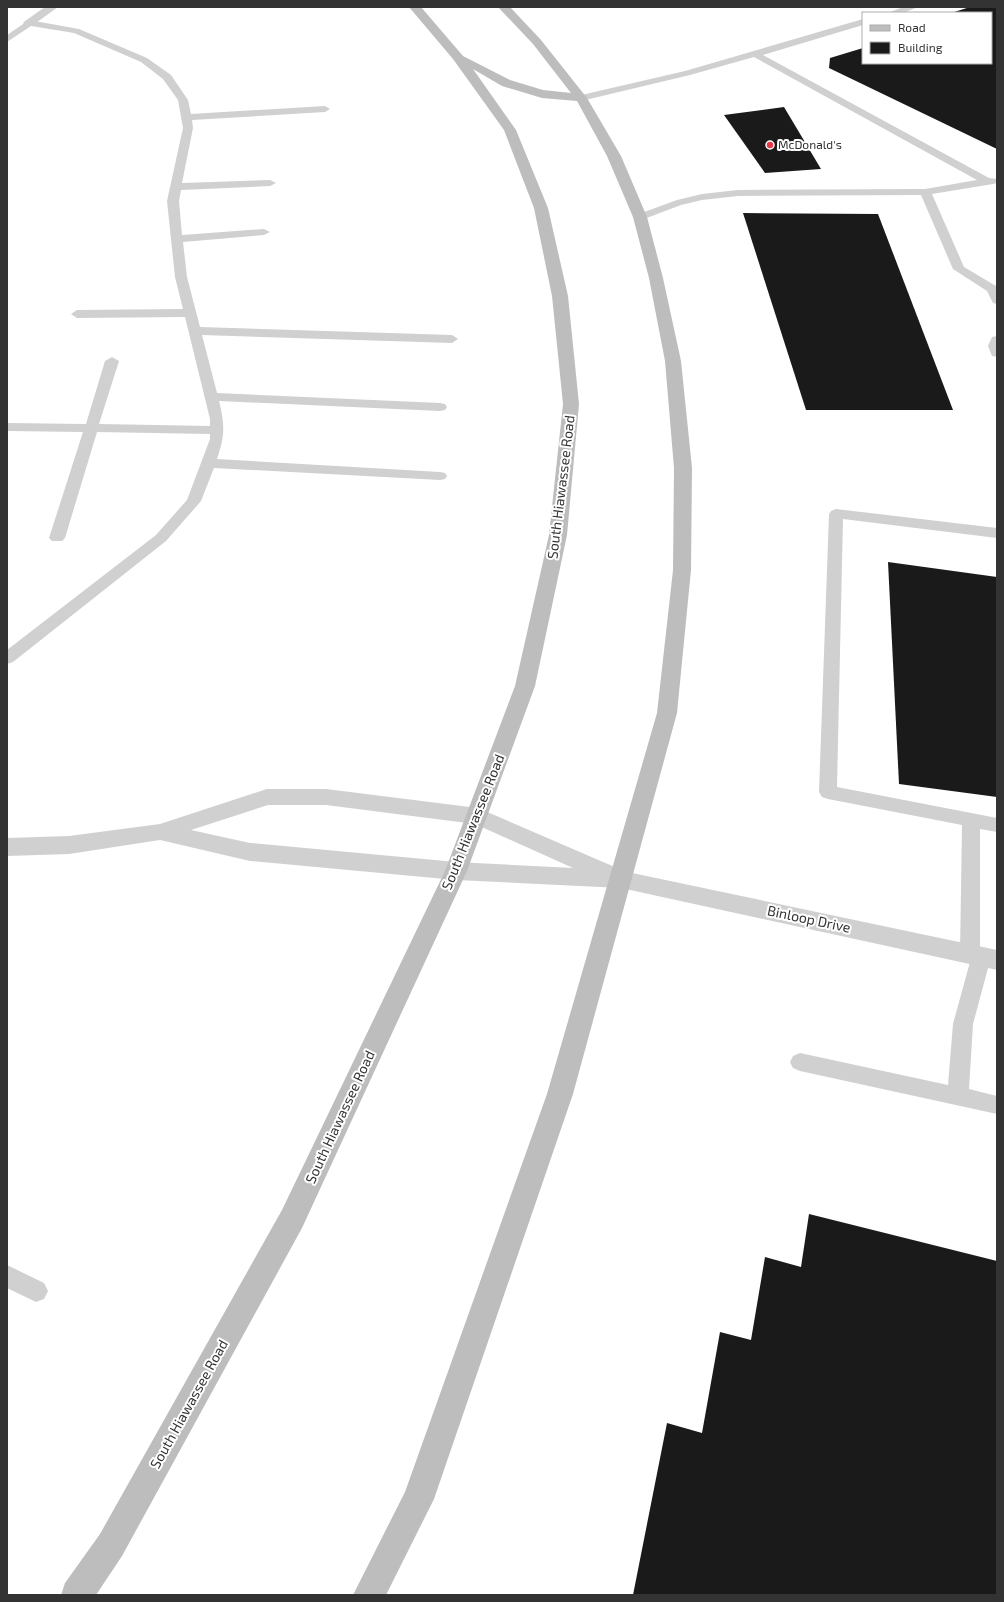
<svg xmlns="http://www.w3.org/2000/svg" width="1004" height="1602" font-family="'Exo 2',sans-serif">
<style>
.building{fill:#1a1a1a}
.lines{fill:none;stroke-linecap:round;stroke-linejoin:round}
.lane{fill:#d0d0d0;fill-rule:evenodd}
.street{fill:#d0d0d0;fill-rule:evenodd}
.secondary{fill:#bdbdbd;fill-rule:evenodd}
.poi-dot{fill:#e63946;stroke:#fff;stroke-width:1.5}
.labels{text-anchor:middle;stroke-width:4;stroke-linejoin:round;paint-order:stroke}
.far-poi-label{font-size:12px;fill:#333;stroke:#fff;text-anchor:start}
.street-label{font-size:14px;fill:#333;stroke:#fff}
</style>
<rect width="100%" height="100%" fill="#fff"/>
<!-- building -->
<g class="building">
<polygon points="970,7 997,7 997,149 829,68 830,58 863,48 863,63 991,63 991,13 951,13"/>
<polygon points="784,107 821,169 765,173 724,115"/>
<polygon points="743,213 878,214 953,410 806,410"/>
<polygon points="888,562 997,577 997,797 899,784"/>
<polygon points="809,1214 997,1261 997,1595 633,1595 667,1423 702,1433 720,1332 751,1340 765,1257 801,1267"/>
</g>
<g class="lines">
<!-- lane -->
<g class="lane">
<polygon points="903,7 918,7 903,13 888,13"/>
<polygon points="863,19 863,25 763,55 989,178 997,179 997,183 993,184 932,194 964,267 996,286 997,304 993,303 987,291 953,269 921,195 738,196 702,200 681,205 644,219 636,219 634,217 636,215 677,200 702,194 738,190 925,189 977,180 754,57 690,75 581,101 576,98 577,96 685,71"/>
<path d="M29,20l50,9 68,29 24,17 17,25 3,14 134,-8 5,3 -5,3 -133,8 1,8 -11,55 88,-3 6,3 -6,3 -89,4 -2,11 3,34 82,-6 6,3 -6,3 -81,7 4,35 13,50 252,8 6,4 -6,4 -250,-8 15,58 223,10 5,1 2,3 -2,3 -5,1 -221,-10c6,24 6,35 -2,58l223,13 5,1 2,3 -2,3 -5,1 -226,-12 -13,33 -35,40 -153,121 -6,2v-14l149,-115 31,-35 23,-61v-5l-113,-2 -32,106 -3,3h-10l-3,-3 34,-106 -76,-1v-8l79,1 19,-63 7,-4 7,4 -20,63 111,2v-7l-25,-102 -108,1 -6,-4 6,-4 106,-1 -8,-32 -8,-76 16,-73 -5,-28 -15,-21 -22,-17 -67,-29 -43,-7 -24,16v-7z"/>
<polygon points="997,336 997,357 992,356 988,346 992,337"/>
<polygon points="836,509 997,528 997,538 843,519 837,787 997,818 997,832 980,829 980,949 988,951 991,957 973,1024 969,1089 997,1096 997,1114 800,1071 793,1068 790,1062 793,1056 800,1053 948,1085 953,1024 970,962 963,960 960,954 962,825 828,799 822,797 819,792 829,514 831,511"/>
<polygon points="7,1265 44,1283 48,1291 44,1299 36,1302 7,1288"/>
</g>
<!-- street -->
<g class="street">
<polygon points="45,7 58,7 33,25 25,25 23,23 25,21"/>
<path d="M267,789h59l152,19 139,60 1,2 379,80v20l-376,-82 -165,-8 -206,-19 -90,-21 -91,14 -62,2v-18l62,-2 91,-12zM268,805h58l149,19 98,44 -117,-6 -206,-19 -59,-13z"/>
</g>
<!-- secondary -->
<polygon class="secondary" points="409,7 421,7 463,56 510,80 543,90 571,93 533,44 498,7 510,7 541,40 587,98 621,156 647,217 663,278 681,361 692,468 691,570 677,713 573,1094 434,1499 386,1595 353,1595 405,1492 547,1094 657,713 673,570 674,468 665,361 649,278 633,217 607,156 577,101 542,98 502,86 473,69 516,130 548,208 568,296 579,404 567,535 535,686 467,871 302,1228 122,1556 96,1595 61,1595 65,1583 100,1534 282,1210 445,871 515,686 549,535 563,404 552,296 534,208 504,130 453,59"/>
</g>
<!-- markers -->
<circle class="poi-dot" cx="770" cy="145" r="4"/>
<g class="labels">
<!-- far-poi labels -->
<g class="far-poi-label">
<text x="778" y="149">McDonald's</text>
</g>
<!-- street labels -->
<g class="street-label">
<text transform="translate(561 487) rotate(-83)" y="5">South Hiawassee Road</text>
<text transform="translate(473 822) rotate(-68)" y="5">South Hiawassee Road</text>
<text transform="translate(809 919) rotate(12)" y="5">Binloop Drive</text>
<text transform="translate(340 1117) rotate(-65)" y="5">South Hiawassee Road</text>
<text transform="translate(189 1404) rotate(-61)" y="5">South Hiawassee Road</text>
</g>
</g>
<!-- border -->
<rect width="1004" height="1602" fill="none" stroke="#333333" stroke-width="16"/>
<!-- legend -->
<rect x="862" y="12" width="130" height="52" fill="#ffffff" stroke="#adadad"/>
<rect x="870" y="25" width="20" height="6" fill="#bdbdbd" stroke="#adadad"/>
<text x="898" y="32" font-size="12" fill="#333333">Road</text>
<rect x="870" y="42" width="20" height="12" fill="#1a1a1a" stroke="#adadad"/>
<text x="898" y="52" font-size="12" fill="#333333">Building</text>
</svg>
